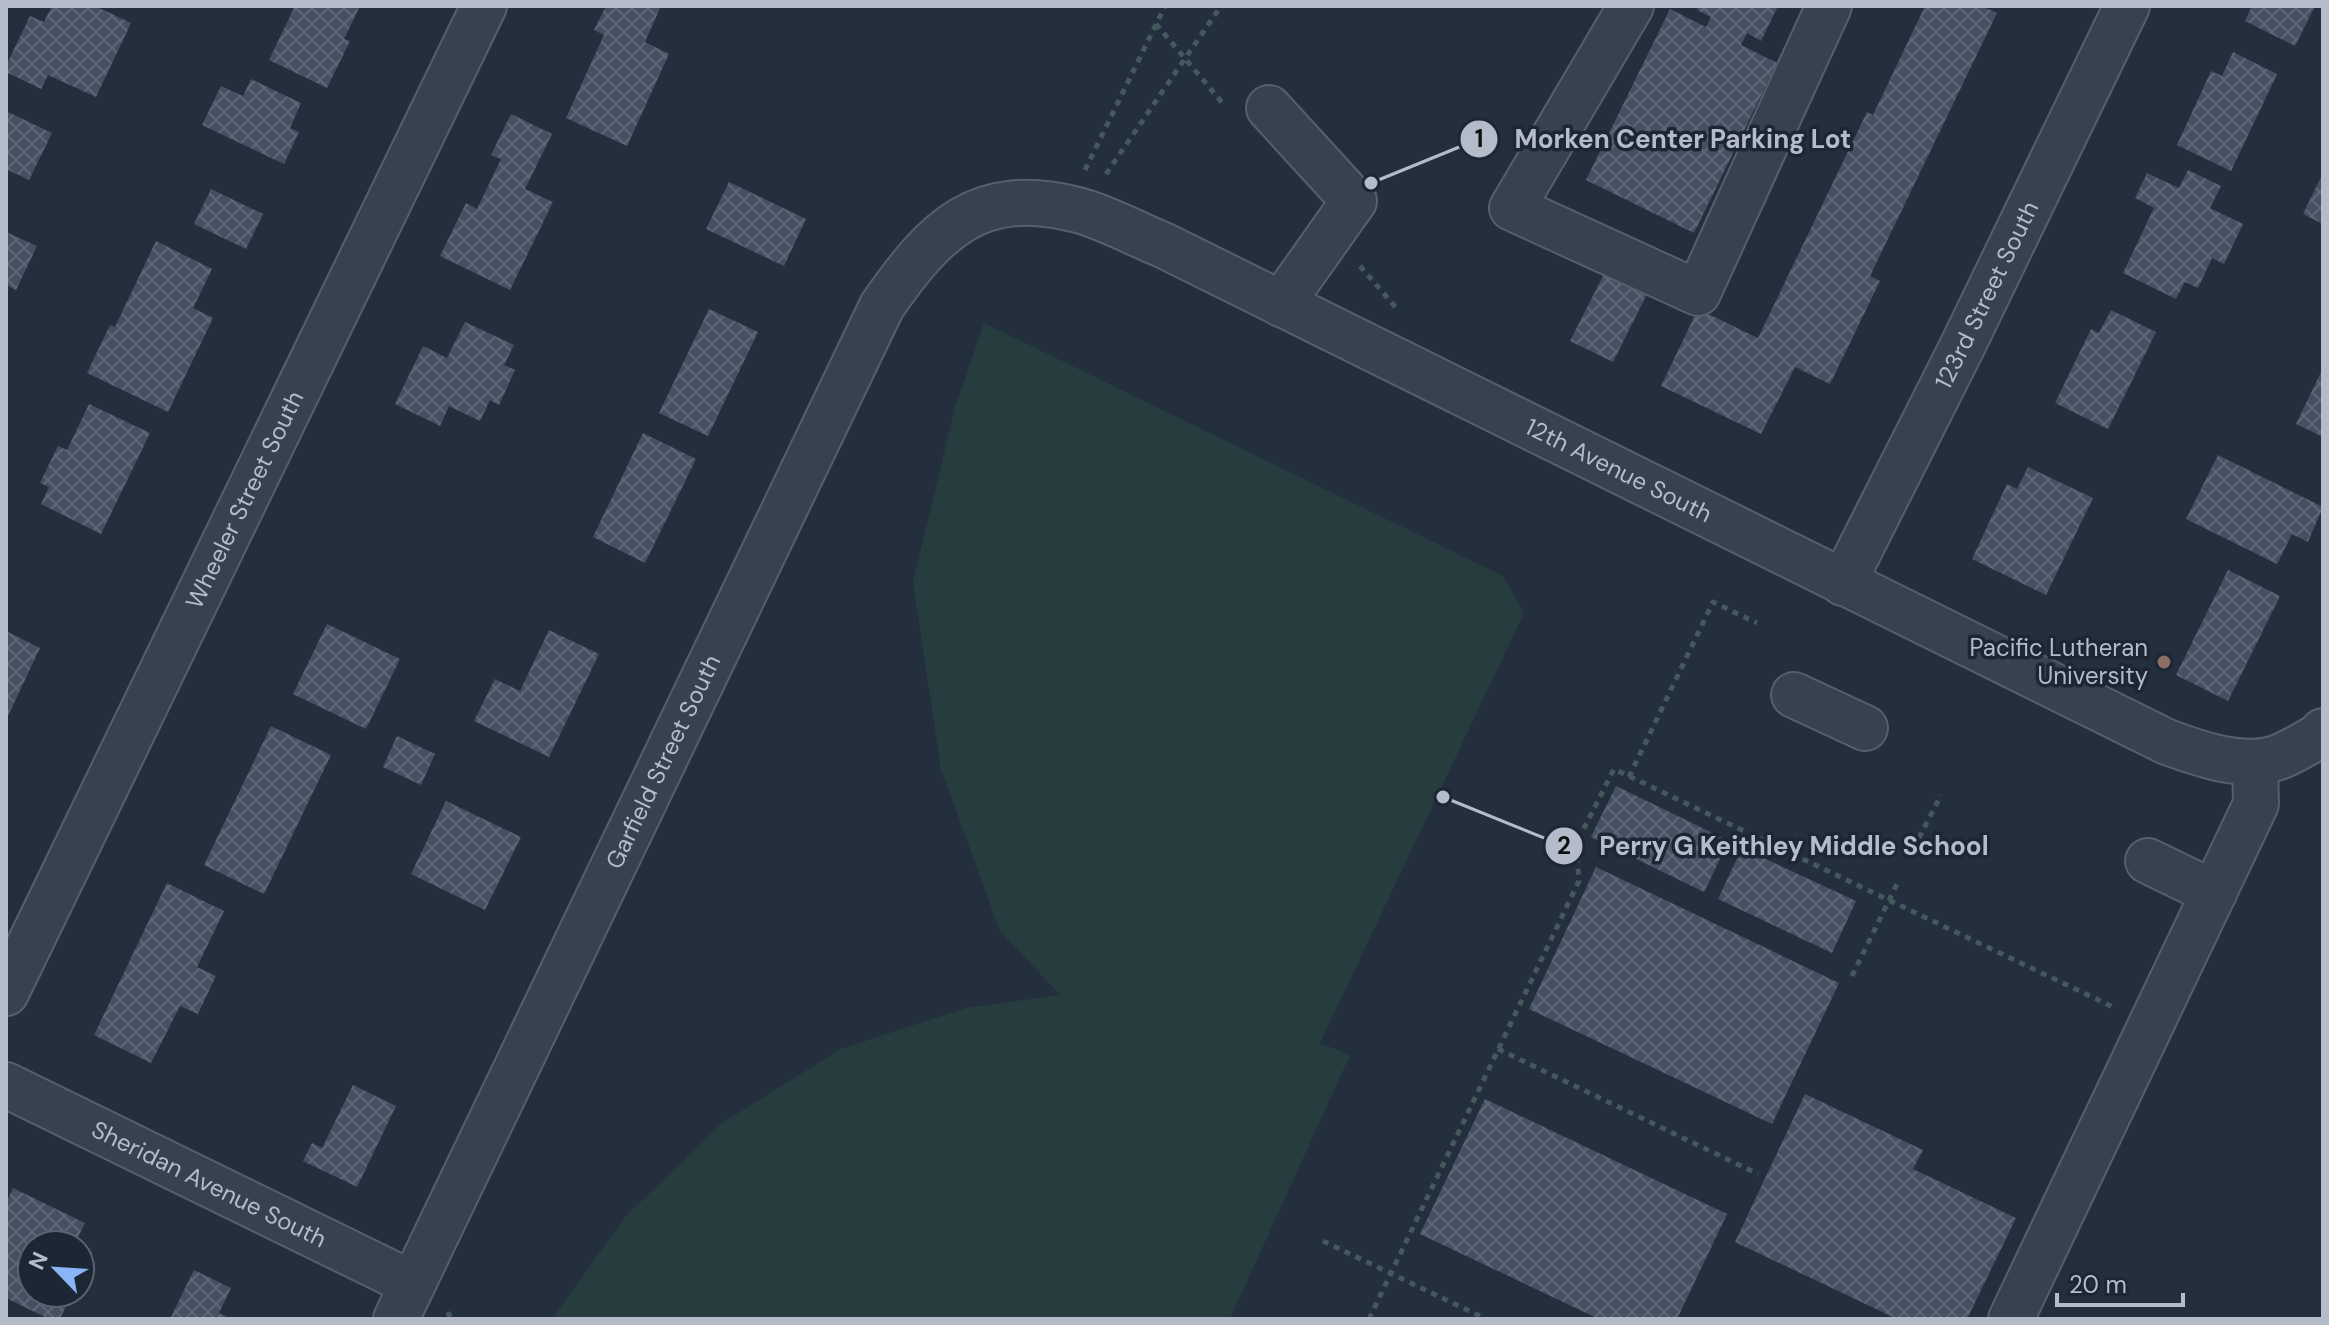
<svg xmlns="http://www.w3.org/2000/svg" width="2329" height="1325" font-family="'DM Sans',sans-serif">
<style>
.green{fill:#263c3f}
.building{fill:url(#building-cross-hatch)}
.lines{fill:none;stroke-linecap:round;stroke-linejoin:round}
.minor-casing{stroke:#565f6c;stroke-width:48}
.path{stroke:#44595c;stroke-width:5;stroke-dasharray:6 6;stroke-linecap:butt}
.minor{stroke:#38414e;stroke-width:44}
.education-dot{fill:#8d6e63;stroke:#1d2633;stroke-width:3}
.labels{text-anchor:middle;stroke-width:7;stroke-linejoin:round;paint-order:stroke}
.street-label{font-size:24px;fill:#b4bcc9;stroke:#1d2633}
.poi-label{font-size:24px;fill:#b4bcc9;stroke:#1d2633;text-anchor:end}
.leader{fill:none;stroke:#b4bcc9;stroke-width:3}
.callout-dot{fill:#b4bcc9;stroke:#1d2633;stroke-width:3}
.mark-label{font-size:24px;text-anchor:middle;font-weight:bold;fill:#111}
.callout-label{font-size:26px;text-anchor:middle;font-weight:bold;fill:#b4bcc9;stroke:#1d2633;stroke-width:7;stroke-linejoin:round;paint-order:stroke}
</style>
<defs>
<pattern id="building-cross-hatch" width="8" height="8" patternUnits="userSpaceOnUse" patternTransform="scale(2)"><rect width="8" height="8" fill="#455162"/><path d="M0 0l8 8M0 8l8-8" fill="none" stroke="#5d6877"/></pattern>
</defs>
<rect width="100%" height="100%" fill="#242f3e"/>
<!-- green -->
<polygon class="green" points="984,323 1503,576 1524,613 1320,1043 1350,1055 1230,1319 552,1319 626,1216 722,1123 841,1049 966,1008 1060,995 1000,931 941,769 913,582 955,408"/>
<!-- building -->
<g class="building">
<polygon points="52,6 95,6 131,23 96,97 48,75 41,89 6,72 6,66 30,16 44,22"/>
<polygon points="295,6 360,6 344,39 350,41 327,88 269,60"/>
<polygon points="606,6 661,6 645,42 669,54 627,146 566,118 604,35 594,30"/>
<polygon points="1699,6 1778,6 1761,41 1747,33 1741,45 1777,63 1694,233 1586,180 1670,9 1706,27 1711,17 1697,10"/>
<polygon points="1925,6 1981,6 1997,13 1870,276 1880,281 1830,384 1795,367 1761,434 1661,386 1698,309 1758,338 1867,112 1873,115"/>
<polygon points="2252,6 2315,6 2295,46 2245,21"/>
<polygon points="2233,52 2277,74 2231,171 2177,145 2211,71 2222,76"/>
<polygon points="251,79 301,103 290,128 299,132 284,164 202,125 221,86 243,96"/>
<polygon points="6,111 52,133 29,180 6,169"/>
<polygon points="511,114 552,134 525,189 553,202 510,290 440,256 466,203 477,209 501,159 491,155"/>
<polygon points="2188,170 2221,186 2210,208 2243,224 2224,264 2212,258 2198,288 2185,282 2176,299 2123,273 2154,208 2135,198 2147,173 2179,188"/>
<polygon points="2323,173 2323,224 2303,214"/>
<polygon points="729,182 806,219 784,266 706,229"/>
<polygon points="211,189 263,214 246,249 194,224"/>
<polygon points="6,232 37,246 16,290 6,285"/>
<polygon points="156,241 212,269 193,308 213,318 168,412 87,373 110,325 115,327"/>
<polygon points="1605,272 1647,294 1613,362 1570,341"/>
<polygon points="709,309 758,332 708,436 659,413"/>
<polygon points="2111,310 2156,332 2108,429 2055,403 2091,329 2099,333"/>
<polygon points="465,322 514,345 504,365 515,370 499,405 490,400 480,421 449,406 440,426 395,404 423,346 447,358"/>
<polygon points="2323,368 2323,437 2296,424"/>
<polygon points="89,404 150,433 101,534 41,504 49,487 40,483 58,446 67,450"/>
<polygon points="643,433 696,459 645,563 593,537"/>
<polygon points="2218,455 2323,507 2308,542 2292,534 2277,564 2186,519"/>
<polygon points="2028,467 2093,498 2046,595 1972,559 2007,484 2017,489"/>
<polygon points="2228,570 2280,596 2228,701 2176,675"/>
<polygon points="327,624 400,659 366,729 293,694"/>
<polygon points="549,630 599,654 549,757 474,721 495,679 520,691"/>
<polygon points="6,631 40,648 6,720"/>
<polygon points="271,726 331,755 264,894 204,865"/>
<polygon points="397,736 435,754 421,785 383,767"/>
<polygon points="1616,786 1729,841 1704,892 1591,837"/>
<polygon points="446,801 521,837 485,910 411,874"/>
<polygon points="1742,848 1856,901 1832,953 1718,899"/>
<polygon points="1596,867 1839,983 1772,1124 1529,1009"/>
<polygon points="167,883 224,911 197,967 216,976 198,1014 180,1006 151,1063 94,1035"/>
<polygon points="353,1085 396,1106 357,1187 303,1161 312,1143 322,1148"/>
<polygon points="1805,1094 1923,1150 1913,1169 2016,1218 1967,1319 1897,1319 1735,1242"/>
<polygon points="1485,1099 1727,1214 1677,1319 1599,1319 1420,1234"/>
<polygon points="13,1188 85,1223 74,1245 32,1245 32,1293 72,1293 60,1319 49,1319 6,1298 6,1203"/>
<polygon points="80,1246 92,1252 80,1277"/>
<polygon points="194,1270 231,1288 219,1313 231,1319 170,1319"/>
</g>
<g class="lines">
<!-- minor casing -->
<g class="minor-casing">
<g id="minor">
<polyline points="1631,6 1512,208 1698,293 1829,6"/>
<polyline points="1269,108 1354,201 1281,304"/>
<path id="s1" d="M1843,583l119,-236 165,-341"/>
<polyline points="1794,695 1865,728"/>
<polyline points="2148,861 2214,893"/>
<path id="s2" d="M6,993l478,-987"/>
<path id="s3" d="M6,1085l407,199"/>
<path id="s4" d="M396,1319l486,-1013c53,-76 96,-122 196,-96 29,8 58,24 85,35l1004,497c33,12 77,28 112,15 13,-5 27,-14 40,-21l4,-5"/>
<polyline points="2011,1319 2256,804 2255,762"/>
</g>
</g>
<!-- path -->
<g class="path">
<polyline points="1156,24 1225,106"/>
<polyline points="1085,170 1165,6"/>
<polyline points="1106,174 1221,6"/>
<polyline points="1360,266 1398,310"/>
<polyline points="1629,777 1713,602 1757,623"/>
<polyline points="1919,838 1941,795"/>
<polyline points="1852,976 1897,884"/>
<polyline points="1498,1049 1758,1174"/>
<polyline points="1323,1241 1486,1319"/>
<polyline points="448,1312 449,1315 458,1319"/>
<polyline points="1369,1319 1579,881 1576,844 1614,769 2113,1007"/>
</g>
<!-- minor -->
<use href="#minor" class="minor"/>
</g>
<!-- markers -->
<circle class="education-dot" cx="2164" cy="662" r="8"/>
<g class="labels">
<!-- street labels -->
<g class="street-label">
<text dy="8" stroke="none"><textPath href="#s1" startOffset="322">123rd Street South</textPath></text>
<text dy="8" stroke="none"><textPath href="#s4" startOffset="1962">12th Avenue South</textPath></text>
<text dy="8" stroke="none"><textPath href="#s2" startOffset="548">Wheeler Street South</textPath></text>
<text dy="8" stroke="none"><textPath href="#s4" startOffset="618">Garfield Street South</textPath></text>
<text dy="8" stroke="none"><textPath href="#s3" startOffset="226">Sheridan Avenue South</textPath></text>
</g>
<!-- poi labels -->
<g class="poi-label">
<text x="2148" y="656">Pacific Lutheran<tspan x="2148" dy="28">University</tspan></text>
</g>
</g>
<!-- callouts -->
<path class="leader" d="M1371 183L1479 139M1443 797L1564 846"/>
<g class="callout-dot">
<circle cx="1371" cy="183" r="8"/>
<circle cx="1443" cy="797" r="8"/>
<circle cx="1479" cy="139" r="20"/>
<circle cx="1564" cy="846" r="20"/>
</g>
<g class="mark-label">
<text x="1479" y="147">1</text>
<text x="1564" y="854">2</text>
</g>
<g class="callout-label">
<text x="1683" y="148">Morken Center Parking Lot</text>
<text x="1794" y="855">Perry G Keithley Middle School</text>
</g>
<!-- border -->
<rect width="2329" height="1325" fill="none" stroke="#b4bcc9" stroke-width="16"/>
<!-- north arrow -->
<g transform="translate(56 1269) rotate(295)"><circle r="38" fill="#1d2633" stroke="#59626f" stroke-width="2"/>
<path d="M0-6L14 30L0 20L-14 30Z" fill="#8ab4f8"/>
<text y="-12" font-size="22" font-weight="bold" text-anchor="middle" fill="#b4bcc9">N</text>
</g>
<!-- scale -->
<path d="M2057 1293v12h126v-12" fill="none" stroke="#b4bcc9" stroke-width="4"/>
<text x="2069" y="1293" font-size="24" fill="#b4bcc9" stroke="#1d2633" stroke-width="6" paint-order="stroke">20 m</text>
</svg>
